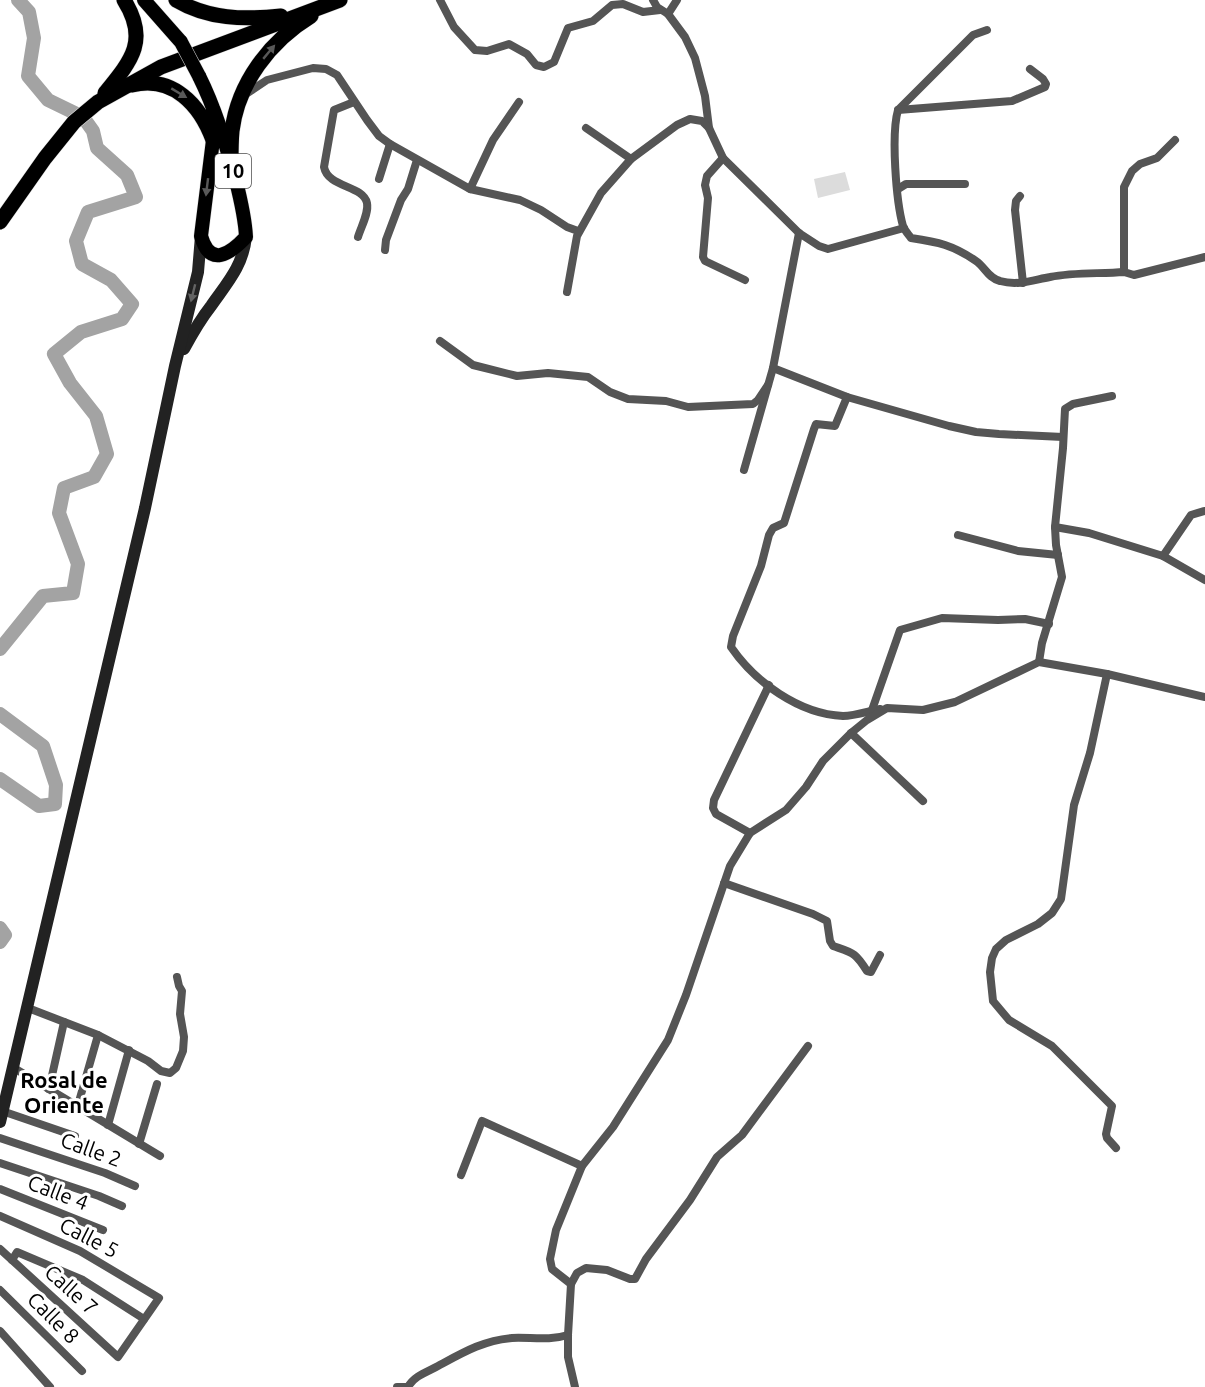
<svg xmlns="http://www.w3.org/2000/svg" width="1205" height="1387" font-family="Ubuntu,sans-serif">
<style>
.green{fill:#dcdcdc}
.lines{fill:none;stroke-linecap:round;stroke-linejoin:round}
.river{stroke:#a3a3a3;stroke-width:14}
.primary-casing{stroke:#dbdbdb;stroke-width:15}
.highway-casing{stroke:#dbdbdb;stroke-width:16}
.street{stroke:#555;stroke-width:8}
.secondary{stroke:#222;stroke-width:12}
.primary{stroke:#000;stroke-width:14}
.highway{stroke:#000;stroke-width:15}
.primary-bridge-casing{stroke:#dbdbdb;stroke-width:15;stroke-linecap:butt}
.primary-bridge{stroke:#000;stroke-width:14}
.oneway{fill:#595959}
.oneway2{fill:#646464}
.labels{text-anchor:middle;stroke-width:6;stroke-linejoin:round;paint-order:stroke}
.shield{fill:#fff;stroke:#4c4c4c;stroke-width:1.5}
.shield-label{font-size:20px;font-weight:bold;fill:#000}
.street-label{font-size:21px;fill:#000;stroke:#fff}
.neighbourhood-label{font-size:22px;font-weight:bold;fill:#000;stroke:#fff}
</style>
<rect width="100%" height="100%" fill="#fff"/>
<!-- green -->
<polygon class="green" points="845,172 850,190 818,198 814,179"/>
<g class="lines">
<!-- river -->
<g class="river">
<polyline points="0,649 43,596 73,593 78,564 59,513 64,488 94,477 107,454 96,416 70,383 54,354 81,332 122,319 132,304 111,280 82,264 76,241 88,212 136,197 127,175 97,148 93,131 83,117 48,100 28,76 34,38 29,12 18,0"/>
<polyline points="0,714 43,746 56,785 55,804 39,806 0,779"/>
<polyline points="0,928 5,935 0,942"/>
</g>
<!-- primary casing -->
<g class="primary-casing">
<g id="primary">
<polyline points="144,0 181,42"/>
<path d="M199,76c16,32 26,66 36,101 5,20 10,39 11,60 -16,17 -36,31 -45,-1l12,-96v-32"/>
</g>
</g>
<!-- highway casing -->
<g class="highway-casing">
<g id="highway">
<path d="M176,0c32,19 68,20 105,16"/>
<path d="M132,85c41,-10 68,20 81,55"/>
<path d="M105,93c27,-33 44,-53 19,-93"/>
<path d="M231,164c0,-11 0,-22 1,-33 6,-48 38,-90 79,-115"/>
<polyline points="0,222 45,158 74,122 98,102 161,67 340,0"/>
</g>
</g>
<!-- street -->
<g class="street">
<polyline points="440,0 454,27 475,50 487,51 509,44 527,54 536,65 544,67 554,62 568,28 593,21 612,5 623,4 643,12 660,10"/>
<polyline points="653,0 657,7 668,14 685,37 695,58 705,96 709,128 723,158 799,233 819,246 828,249 904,228"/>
<polyline points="668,14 677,0"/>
<path d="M987,30l-14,5 -75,75c-7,24 -2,91 5,116 2,5 5,8 8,12 27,4 42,7 65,23 9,6 12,17 24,20 18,5 33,-1 50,-4 24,-5 50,-3 74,-5l10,3 71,-18"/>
<polyline points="243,96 267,80 313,68 326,69 337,75 367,120 379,136 390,144 470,189 520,200 541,210 567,227 578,231"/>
<path d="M354,102l-20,8 -10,57c4,21 39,18 43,36 2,10 -6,24 -9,34"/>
<polyline points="898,110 1012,101 1045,87 1046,84 1043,79 1030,69"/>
<polyline points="586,128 631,159"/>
<polyline points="723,158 707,176 705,185 708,198 703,257 705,261 745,280"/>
<polyline points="379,179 390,144"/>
<polyline points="470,189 493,140 519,102"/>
<polyline points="898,189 906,184 965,184"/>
<polyline points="1020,196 1016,201 1015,210 1023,283"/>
<polyline points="385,250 386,240 401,200 408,189 417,160"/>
<polyline points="1124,272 1124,187 1132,171 1140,164 1157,158 1175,140"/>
<polyline points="567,292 577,236 601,193 631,159 677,125 690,119 702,121 709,128"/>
<polyline points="440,341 473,365 517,376 548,373 588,377 610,392 628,399 666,401 688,407 753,404 758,400 768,385"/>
<polyline points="773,368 847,397 949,426 976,432 999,434 1063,437"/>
<path d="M847,397l-12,29 -19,-2 -2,5 -30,94 -11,5 -4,7 -8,31 -28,70 -2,11c24,35 68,67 112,69 12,0 26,-5 37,-7"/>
<polyline points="744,470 773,368 799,233"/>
<polyline points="1055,527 1089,533 1163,556 1205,580"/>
<polyline points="958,535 1018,551 1058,555"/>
<polyline points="1163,556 1191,515 1204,511"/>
<polyline points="1039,662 1042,643 1062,577 1056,545 1055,527 1063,448 1065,409 1073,404 1112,396"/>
<polyline points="1107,674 1090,753 1074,805 1061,899 1052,913 1038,924 1006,940 996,949 992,958 990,972 993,1001 1009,1020 1052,1046 1112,1106 1106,1134 1107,1138 1116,1148"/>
<polyline points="872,710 900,630 942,618 998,620 1025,619 1049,624"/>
<polyline points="851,733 923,801"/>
<polyline points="750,833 716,814 713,808 714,800 769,685"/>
<path d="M724,883l89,31 14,7 3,20 3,5c20,7 22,6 34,25l4,1 9,-17"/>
<polyline points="28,1008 98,1035 148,1061 161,1071 170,1073 176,1068 183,1051 184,1037 180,1014 182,991 179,986 177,977"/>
<polyline points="14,1068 160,1156"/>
<polyline points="49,1089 64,1022"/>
<polyline points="78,1105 98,1035"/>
<polyline points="2,1111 75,1136"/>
<polyline points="108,1125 129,1050"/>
<polyline points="0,1138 105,1173 135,1186"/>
<polyline points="139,1144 157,1084"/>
<polyline points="0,1163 99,1196 122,1206"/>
<polyline points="461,1175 482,1121 582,1166"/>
<polyline points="0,1189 103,1230"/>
<polyline points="0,1216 80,1251 159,1298 118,1357 0,1249"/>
<polyline points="12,1260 17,1252 83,1280 144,1319"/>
<polyline points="571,1284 577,1273 586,1268 607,1270 630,1279 635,1279 646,1259 690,1200 717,1157 742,1135 808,1046"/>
<polyline points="0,1290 82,1371"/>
<polyline points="0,1331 50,1387"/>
<polyline points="397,1387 408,1387"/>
<path d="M408,1387c6,-11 19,-15 30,-21 24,-13 46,-26 74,-28 18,-1 37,3 56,-3"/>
<polyline points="575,1387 568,1357 568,1335 571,1284 552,1269 550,1259 556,1230 582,1166 613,1127 668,1040 686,995 730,866 750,833 786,810 806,787 823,761 851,733 867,720 887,708 923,710 955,702 1039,662 1107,674 1205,697"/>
</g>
<!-- secondary -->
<g class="secondary">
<path d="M184,349c8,-15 16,-29 27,-43 16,-23 32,-40 35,-69"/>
<polyline points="0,1122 145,508 175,366 198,272 201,236"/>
</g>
<!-- primary -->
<use href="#primary" class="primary"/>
<!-- highway -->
<use href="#highway" class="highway"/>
<!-- primary-bridge casing -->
<g class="primary-bridge-casing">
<polyline id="primary-bridge" points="181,42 199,76"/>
</g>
<!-- primary-bridge -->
<use href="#primary-bridge" class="primary-bridge"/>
</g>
<!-- one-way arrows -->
<defs><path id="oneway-solid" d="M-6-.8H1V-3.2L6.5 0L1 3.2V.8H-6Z" transform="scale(1.5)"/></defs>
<g class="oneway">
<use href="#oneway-solid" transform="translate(269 52) rotate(-50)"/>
<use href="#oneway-solid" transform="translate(179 93) rotate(31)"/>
<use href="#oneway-solid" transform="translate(207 187) rotate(97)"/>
</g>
<use class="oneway2" href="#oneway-solid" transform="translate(193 293) rotate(104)"/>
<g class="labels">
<!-- shield labels -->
<rect class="shield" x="215" y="154" width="36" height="34" rx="4.5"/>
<g class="shield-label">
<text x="233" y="178">10</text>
</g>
<!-- street labels -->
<g class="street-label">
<text transform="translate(91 1150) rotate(20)" y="7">Calle 2</text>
<text transform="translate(58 1193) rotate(21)" y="7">Calle 4</text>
<text transform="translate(89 1238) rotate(27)" y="7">Calle 5</text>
<text transform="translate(71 1290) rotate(42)" y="7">Calle 7</text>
<text transform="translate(53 1318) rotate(45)" y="7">Calle 8</text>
</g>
<!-- neighbourhood labels -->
<g class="neighbourhood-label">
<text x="64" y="1088">Rosal de<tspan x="64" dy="25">Oriente</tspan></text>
</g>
</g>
</svg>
